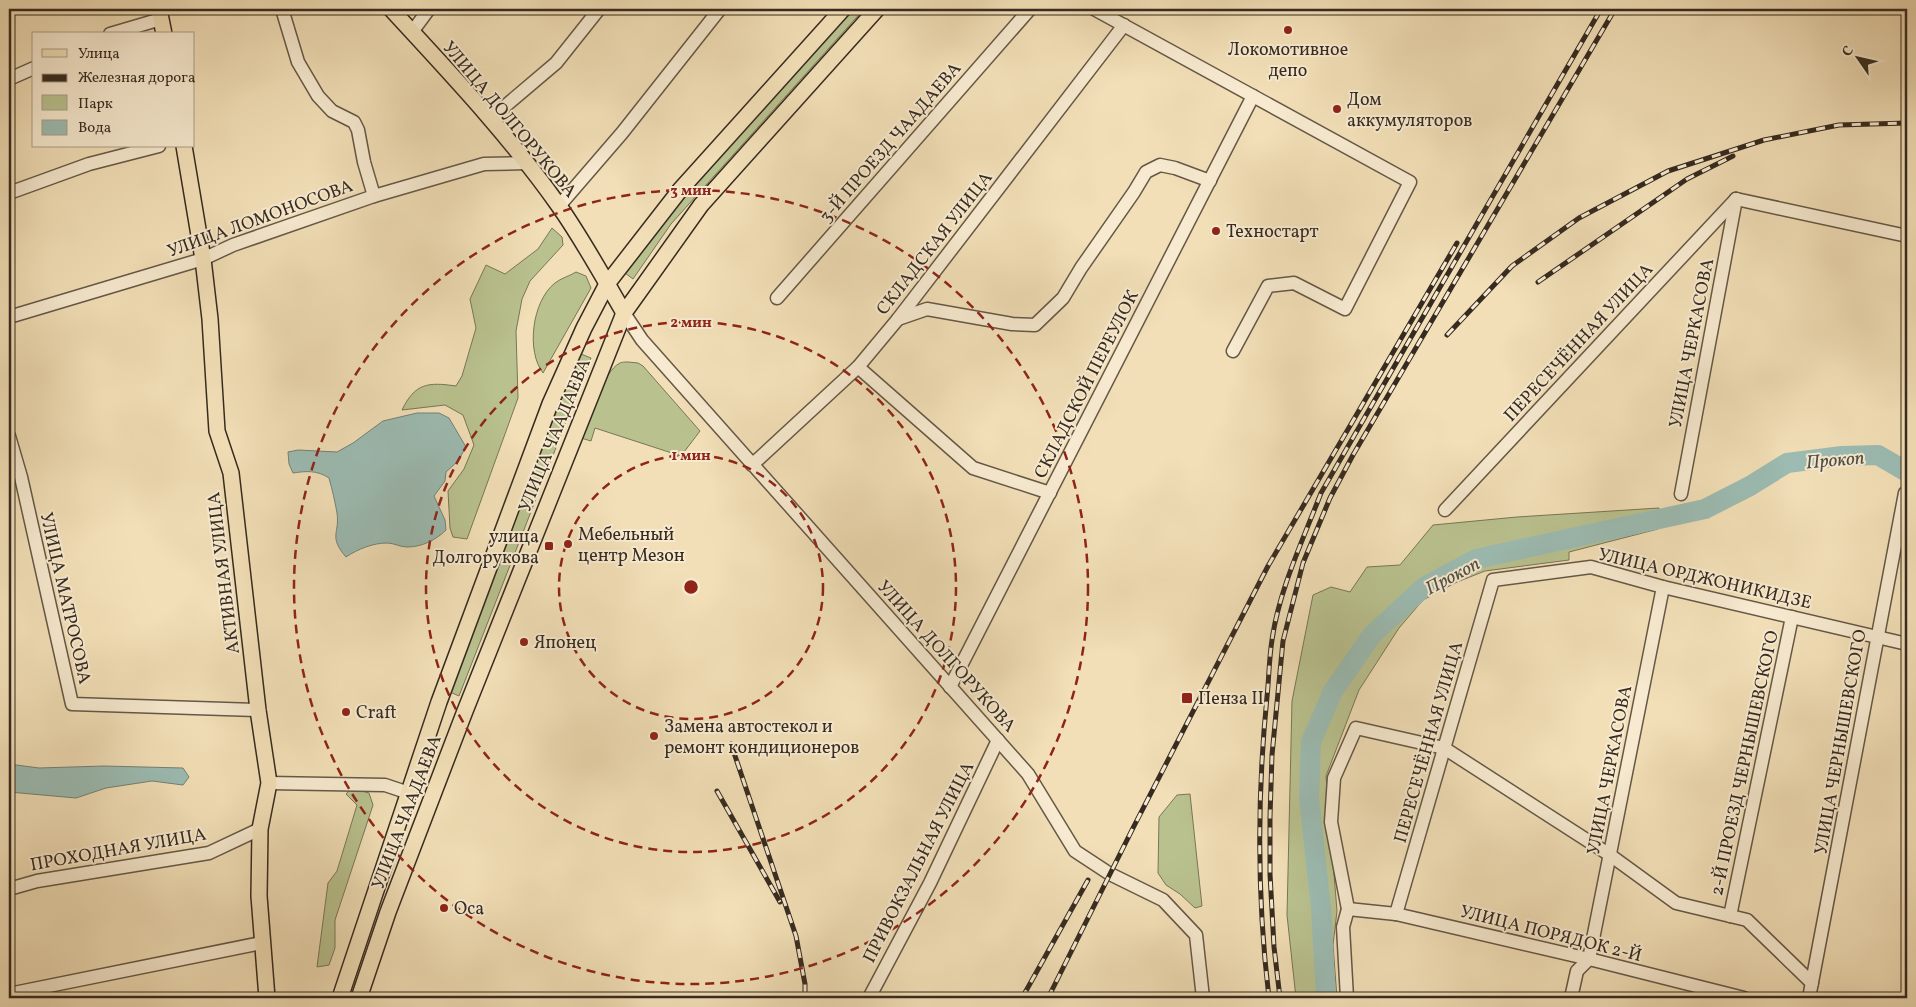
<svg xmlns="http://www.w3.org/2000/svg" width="1916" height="1007" font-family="Vollkorn,serif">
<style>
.green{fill:#b9c28f;stroke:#787658}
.water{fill:#9cbcb3;stroke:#738278}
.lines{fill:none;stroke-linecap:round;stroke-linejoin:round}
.river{stroke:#9cbcb3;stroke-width:20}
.minor-casing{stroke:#655846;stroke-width:15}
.major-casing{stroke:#362b20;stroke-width:18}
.minor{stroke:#f7ead0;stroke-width:12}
.major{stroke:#f2dfb7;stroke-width:15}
.rail-casing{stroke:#362b20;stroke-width:5}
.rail{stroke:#f7ead0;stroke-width:3;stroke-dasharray:9;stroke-linecap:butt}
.ring{fill:none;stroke:#8f2418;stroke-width:2.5;stroke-dasharray:9 6}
.poi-dot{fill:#8f2418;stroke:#f7ead0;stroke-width:2}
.labels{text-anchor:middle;stroke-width:4;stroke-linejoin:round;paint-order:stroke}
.poi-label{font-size:18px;fill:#362b20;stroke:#f7ead0;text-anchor:start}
.street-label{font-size:18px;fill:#362b20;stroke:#f7ead0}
.water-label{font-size:19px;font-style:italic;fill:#504f45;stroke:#f7ead0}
.centre{fill:#8f2418;stroke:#f7ead0;stroke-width:2.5}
.ring-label{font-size:15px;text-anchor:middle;font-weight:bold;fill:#8f2418;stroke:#f7ead0;stroke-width:4;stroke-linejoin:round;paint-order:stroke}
</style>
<rect width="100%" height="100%" fill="#f2dfb7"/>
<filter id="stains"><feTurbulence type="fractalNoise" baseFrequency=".004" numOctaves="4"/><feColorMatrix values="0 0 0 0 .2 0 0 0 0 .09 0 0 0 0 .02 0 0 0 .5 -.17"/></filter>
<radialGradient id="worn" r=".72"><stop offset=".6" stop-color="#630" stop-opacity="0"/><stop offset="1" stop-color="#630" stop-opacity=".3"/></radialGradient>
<!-- green -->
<g class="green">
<polygon points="851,9 864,9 671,224 633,279 625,273 670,212"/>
<path d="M552,228l10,9 1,8 -33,36 -8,18 -6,32 2,67 -51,141 -14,-2 -3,-9 -2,-37 16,-22 10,-24 -11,-30 -18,-10 -43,5c13,-27 26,-28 54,-24l6,-10 14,-48 -6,-29 16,-34 19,9 33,-25z"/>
<path d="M576,272l10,4 5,12 -48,85c-17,-22 -11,-72 12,-90 6,-5 15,-7 21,-11z"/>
<polygon points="581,354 591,358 459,696 450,692 553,419"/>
<path d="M628,362l10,1 5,3 57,65 -19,25 -86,-28 -4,13 -10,-3c6,-17 22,-67 39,-75 2,-1 5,-1 8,-1z"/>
<polygon points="1659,508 1658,529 1569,552 1569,560 1485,571 1457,582 1423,600 1399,628 1359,690 1326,776 1337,911 1333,945 1337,998 1296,998 1287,915 1292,701 1313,595 1331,587 1350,592 1367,567 1400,565 1433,525 1517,517"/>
<polygon points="352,788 369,793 373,805 335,920 335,948 329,965 317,967 328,883 337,871 357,805 346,794"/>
<polygon points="1190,794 1202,906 1195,908 1180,894 1166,885 1158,873 1159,817 1177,795"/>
</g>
<!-- water -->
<g class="water">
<path d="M417,413h22l10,5 17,29 -8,14 -12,11 -1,9 -11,15 11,24 1,10c-10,10 -24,17 -39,17 -7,0 -13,-4 -20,-4 -14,0 -29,6 -41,14 -18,-21 -6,-23 -9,-44 -2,-12 -5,-24 -8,-35 -12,-8 -23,-7 -36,-5l-4,-9 -1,-12 10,-2 39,2 16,-9 30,-22z"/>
<polygon points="9,764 39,768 104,766 183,768 189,777 183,785 152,781 106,788 76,798 9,792"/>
</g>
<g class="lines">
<!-- river -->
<polyline class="river" points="1326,998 1321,908 1309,798 1311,742 1333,691 1372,635 1424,587 1476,559 1705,509 1750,486 1787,463 1842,456 1878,455 1907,472"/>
<!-- minor casing -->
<g class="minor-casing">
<g id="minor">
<polyline points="282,9 298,62 318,96 332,111 354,122 358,130 364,162 374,196"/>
<polyline points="1094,9 1410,182 1345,309 1294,283 1268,286 1233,351"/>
<polyline points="412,32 429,9"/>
<polyline points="110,34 161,19"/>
<polyline points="9,79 34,68"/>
<polyline points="490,119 556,63 599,9"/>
<polyline points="9,193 89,164 159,146"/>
<polyline points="1736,199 1907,236"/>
<polyline points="559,206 622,133 720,9"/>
<polyline points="777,298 1030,9"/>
<polyline points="624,313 642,340 1028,774 1075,851 1110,874 1163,900 1196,935 1203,998"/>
<polyline points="9,317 203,259 233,245 374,196 484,164 526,163"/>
<polyline points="898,319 927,309 1012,324 1035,325 1063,298 1081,268 1134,192 1146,172 1160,165 1175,168 1210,181"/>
<polyline points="858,367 973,468 1050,493"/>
<polyline points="9,436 21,477 72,704 258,710"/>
<polyline points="752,465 858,367 898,319 1124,25"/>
<polyline points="1681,494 1736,199"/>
<polyline points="1445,510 1736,199"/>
<polyline points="950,687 1253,96"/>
<polyline points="269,783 385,785 409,793"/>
<polyline points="9,889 37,881 209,853 260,829"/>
<polyline points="1348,909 1396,914 1589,959 1744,998"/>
<polyline points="1396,914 1493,580 1591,567 1663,587 1907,644"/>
<polyline points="1730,916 1792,617"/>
<polyline points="9,994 261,943"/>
<polyline points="869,998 930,883 998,740"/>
<polyline points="1347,998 1343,927 1348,909 1331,822 1334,778 1356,728 1444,748 1610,855 1676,903 1747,920 1812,983"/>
<polyline points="1571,998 1577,971 1589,959 1663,587"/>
<polyline points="1809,998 1905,493"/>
</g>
</g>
<!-- major casing -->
<g class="major-casing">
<g id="major">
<polyline points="159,9 164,34"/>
<path d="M391,9c58,63 118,126 168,197 24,34 44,71 65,107"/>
<polyline points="184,146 203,259 210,319 217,431 231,473 258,710 269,783 260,829 259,896 267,998"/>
<polyline points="340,998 439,702 550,404 584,328 607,284 680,190 843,9"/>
<polyline points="359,998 388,912 465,711 624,313 701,205 877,9"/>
</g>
</g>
<!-- minor -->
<use href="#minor" class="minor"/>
<!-- major -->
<use href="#major" class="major"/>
<!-- rail casing -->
<g class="rail-casing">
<g id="rail">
<polyline points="1538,282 1687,179 1733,156"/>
<polyline points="1447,335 1512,266 1579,218 1668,171 1764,140 1839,125 1907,123"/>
<polyline points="731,744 796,936 805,984 805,998"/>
<polyline points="717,791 780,902"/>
<polyline points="1022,998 1088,880"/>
<polyline points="1048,998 1133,828 1268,566 1457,243"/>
<path d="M1269,998c-12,-100 -12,-201 -2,-301 2,-19 2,-38 5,-57 7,-50 31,-100 49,-147l280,-484"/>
<polyline points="1280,998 1274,947 1270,874 1270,817 1272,755 1283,641 1303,563 1330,498 1353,455 1615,9"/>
</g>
</g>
<!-- rail -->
<use href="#rail" class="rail"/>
</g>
<!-- distance rings -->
<g class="ring">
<circle cx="691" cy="587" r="132"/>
<circle cx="691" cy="587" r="265"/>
<circle cx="691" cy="587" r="397"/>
</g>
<!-- markers -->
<g class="poi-dot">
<circle cx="1288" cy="30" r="5"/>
<circle cx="1337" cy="109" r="5"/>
<circle cx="1216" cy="231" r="5"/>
<circle cx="568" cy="544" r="5"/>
<rect x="544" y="541" width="10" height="10" rx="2.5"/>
<circle cx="524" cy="642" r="5"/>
<rect x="1181" y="692" width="12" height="12" rx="2.5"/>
<circle cx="346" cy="712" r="5"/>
<circle cx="654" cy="736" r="5"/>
<circle cx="444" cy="908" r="5"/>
</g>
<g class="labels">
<!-- poi labels -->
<g class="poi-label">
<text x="1288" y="55" text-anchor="middle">Локомотивное<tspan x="1288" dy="21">депо</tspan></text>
<text x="1347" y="105">Дом<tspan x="1347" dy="21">аккумуляторов</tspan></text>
<text x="1226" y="237">Техностарт</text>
<text x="578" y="540">Мебельный<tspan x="578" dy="21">центр Мезон</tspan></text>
<text x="539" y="542" text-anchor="end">улица<tspan x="539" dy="21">Долгорукова</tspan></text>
<text x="534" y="648">Японец</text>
<text x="1198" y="704">Пенза II</text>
<text x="356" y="718">Craft</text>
<text x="664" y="732">Замена автостекол и<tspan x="664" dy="21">ремонт кондиционеров</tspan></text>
<text x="454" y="914">Оса</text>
</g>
<!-- street labels -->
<g class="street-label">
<text transform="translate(510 119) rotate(50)" y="6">УЛИЦА ДОЛГОРУКОВА</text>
<text transform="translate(890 142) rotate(-49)" y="6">3-Й ПРОЕЗД ЧААДАЕВА</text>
<text transform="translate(260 218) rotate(-20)" y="6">УЛИЦА ЛОМОНОСОВА</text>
<text transform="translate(934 243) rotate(-52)" y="6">СКЛАДСКАЯ УЛИЦА</text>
<text transform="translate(1578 342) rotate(-47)" y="6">ПЕРЕСЕЧЁННАЯ УЛИЦА</text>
<text transform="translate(1691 343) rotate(-79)" y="6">УЛИЦА ЧЕРКАСОВА</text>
<text transform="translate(1086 384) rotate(-63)" y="6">СКЛАДСКОЙ ПЕРЕУЛОК</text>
<text transform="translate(554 435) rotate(-68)" y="6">УЛИЦА ЧААДАЕВА</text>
<text transform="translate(223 573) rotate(-97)" y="6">АКТИВНАЯ УЛИЦА</text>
<text transform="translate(1705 578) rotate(13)" y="6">УЛИЦА ОРДЖОНИКИДЗЕ</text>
<text transform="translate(66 598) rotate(77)" y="6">УЛИЦА МАТРОСОВА</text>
<text transform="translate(947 656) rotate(48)" y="6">УЛИЦА ДОЛГОРУКОВА</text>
<text transform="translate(1428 742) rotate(-74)" y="6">ПЕРЕСЕЧЁННАЯ УЛИЦА</text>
<text transform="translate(1840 742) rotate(-80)" y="6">УЛИЦА ЧЕРНЫШЕВСКОГО</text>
<text transform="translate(1744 763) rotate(-78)" y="6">2-Й ПРОЕЗД ЧЕРНЫШЕВСКОГО</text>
<text transform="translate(1609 770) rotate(-79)" y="6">УЛИЦА ЧЕРКАСОВА</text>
<text transform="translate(406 812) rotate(-69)" y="6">УЛИЦА ЧААДАЕВА</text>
<text transform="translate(118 849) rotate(-10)" y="6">ПРОХОДНАЯ УЛИЦА</text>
<text transform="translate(918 862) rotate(-63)" y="6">ПРИВОКЗАЛЬНАЯ УЛИЦА</text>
<text transform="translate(1551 933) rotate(14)" y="6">УЛИЦА ПОРЯДОК 2-Й</text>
</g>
<!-- water labels -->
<g class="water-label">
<text transform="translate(1835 459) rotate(-5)" y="7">Прокоп</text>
<text transform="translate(1452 575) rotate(-28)" y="7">Прокоп</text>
</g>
</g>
<circle cx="691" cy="587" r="8" class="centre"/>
<g class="ring-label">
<text x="691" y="195">3 мин</text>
<text x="691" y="327">2 мин</text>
<text x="691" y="460">1 мин</text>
</g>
<!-- margin -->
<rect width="1916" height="1007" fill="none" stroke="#f2dfb7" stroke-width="30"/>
<rect x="10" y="10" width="1896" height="987" fill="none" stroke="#362b20" stroke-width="2.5"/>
<rect x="15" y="15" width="1886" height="977" fill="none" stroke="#362b20"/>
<!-- legend -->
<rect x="32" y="32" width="162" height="115" fill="#f7ead0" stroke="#aa9e8a"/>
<rect x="42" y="49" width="25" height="8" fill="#f2dfb7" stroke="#aa9e8a"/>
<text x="78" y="58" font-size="15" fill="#362b20">Улица</text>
<rect x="42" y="74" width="25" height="8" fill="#362b20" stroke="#aa9e8a"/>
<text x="78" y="82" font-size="15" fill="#362b20">Железная дорога</text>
<rect x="42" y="95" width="25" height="15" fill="#b9c28f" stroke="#aa9e8a"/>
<text x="78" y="108" font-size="15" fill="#362b20">Парк</text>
<rect x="42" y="120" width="25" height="15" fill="#9cbcb3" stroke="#aa9e8a"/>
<text x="78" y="132" font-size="15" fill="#362b20">Вода</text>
<!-- north arrow -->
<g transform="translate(1858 58) rotate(304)" stroke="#f7ead0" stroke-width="4" paint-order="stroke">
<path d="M0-4L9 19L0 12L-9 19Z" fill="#362b20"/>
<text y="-8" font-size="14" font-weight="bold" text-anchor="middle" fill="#362b20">С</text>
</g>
<rect width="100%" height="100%" filter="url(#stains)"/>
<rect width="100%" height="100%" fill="url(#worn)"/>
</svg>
